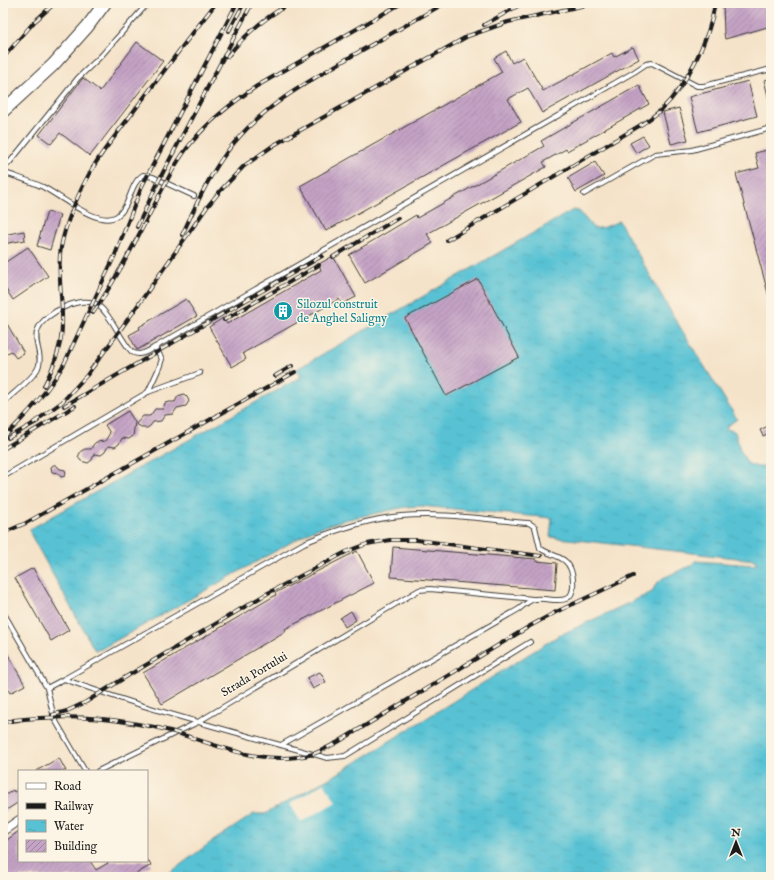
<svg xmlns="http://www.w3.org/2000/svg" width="774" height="880" font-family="'IM FELL English',serif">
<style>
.water{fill:url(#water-ripples);stroke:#3a6f78}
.pier{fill:#f5e3c9}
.building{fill:url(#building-hatch)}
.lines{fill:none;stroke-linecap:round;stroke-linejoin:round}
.lane-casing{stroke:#3d3a36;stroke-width:6}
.street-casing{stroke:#3d3a36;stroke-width:10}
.primary-casing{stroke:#3d3a36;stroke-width:14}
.lane{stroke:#fff;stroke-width:4}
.street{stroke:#fff;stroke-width:8}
.primary{stroke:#fff;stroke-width:12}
.rail-casing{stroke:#1c1c1c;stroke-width:4}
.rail{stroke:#fcf5e5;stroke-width:2.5;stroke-dasharray:8;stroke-linecap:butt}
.labels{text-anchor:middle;stroke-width:3;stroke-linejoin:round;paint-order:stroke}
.culture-label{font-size:12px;fill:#0d838f;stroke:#fcf5e5;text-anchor:start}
.street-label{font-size:12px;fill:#1c1c1c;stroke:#fcf5e5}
</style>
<defs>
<pattern id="water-ripples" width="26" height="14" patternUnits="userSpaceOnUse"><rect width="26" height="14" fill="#58c2d4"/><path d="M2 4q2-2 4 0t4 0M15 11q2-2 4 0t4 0" fill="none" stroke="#4ca6b5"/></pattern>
<pattern id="building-hatch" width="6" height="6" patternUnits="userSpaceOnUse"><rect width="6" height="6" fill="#c5a3c6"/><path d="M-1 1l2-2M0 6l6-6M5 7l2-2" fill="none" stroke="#9f84a0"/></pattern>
</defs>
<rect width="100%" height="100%" fill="#fcf5e5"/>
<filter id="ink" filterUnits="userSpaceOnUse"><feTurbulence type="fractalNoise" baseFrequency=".025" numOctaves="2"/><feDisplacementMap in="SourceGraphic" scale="8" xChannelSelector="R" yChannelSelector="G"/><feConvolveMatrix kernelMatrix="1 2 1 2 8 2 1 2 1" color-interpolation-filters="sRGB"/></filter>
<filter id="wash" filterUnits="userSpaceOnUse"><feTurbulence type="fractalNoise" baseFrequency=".012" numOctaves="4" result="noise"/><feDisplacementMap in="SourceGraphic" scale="16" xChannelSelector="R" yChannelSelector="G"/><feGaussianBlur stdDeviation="0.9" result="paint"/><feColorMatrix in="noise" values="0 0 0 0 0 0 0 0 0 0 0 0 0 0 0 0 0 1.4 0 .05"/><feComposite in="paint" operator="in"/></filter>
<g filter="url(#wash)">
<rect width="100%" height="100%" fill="#f5e3c9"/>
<!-- water -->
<path class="water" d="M573,210l6,1 14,17c9,1 18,-3 26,-7l56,98 62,100 -11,8 2,3h4l3,2 5,18 8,14 10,3h13v410h-607l46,-34 44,-29h11l72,-40 221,-138 90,-42 4,-2 4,-8 7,-6 29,-13 3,-4 59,4 2,-1v-3l-2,-1 -204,-23 2,-19 -131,-12 -15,1 -62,13 -31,10 -212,119 -5,1 -2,-1 -63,-114 -1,-6 271,-152 -4,-8z"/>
<!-- pier -->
<polygon class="pier" points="324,783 336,802 301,822 290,804"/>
<g id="blocks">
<!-- building -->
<g class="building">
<polygon points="723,3 771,3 771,26 725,39 724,33"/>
<polygon points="137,42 163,61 90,156 60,133 51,144 39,135 83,78 100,91"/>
<polygon points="633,47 639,59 542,113 528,88 508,99 521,122 326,231 300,186 502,72 494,58 506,51 512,63 523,57 543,91 612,53 614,57"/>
<polygon points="771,79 771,100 769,100 764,80"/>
<polygon points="748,81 757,116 698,132 689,97"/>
<polygon points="639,85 649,104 567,151 566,149 543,162 546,167 427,234 433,243 365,283 349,255 416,215 417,218 544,146 541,141"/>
<polygon points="679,108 688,140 671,144 663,112"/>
<polygon points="643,136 649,145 636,153 630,143"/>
<polygon points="771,149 771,297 769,297 736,174 759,168 755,153"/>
<polygon points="595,162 604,176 576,192 568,178"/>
<polygon points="47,212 60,215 50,250 37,246 39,239 41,238 39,238"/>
<polygon points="24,231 25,240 3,244 3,235"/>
<polygon points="28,247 48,276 13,300 3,285 3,264"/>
<polygon points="333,256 356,297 342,304 339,299 243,353 246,359 232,367 209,327 223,318 227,324 321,270 319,264"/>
<polygon points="478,279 519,357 446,396 405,318"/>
<polygon points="186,299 197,316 137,350 129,335 140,329 139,327"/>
<polygon points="3,317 24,353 16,358 11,351 3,356"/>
<polygon points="184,394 187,397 189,401 186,406 177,408 173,414 165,415 161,421 153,422 150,426 147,428 143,428 136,424 143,416 150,416 155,409 163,409 165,403 169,402 175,402 178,396"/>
<polygon points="128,411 135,422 133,436 129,439 122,438 119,444 115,447 108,446 105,452 101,455 94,454 92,460 88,463 81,461 78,457 81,451 85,449 91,449 93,445 96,442 105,441 110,433 105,425"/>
<polygon points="768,426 771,432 763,436 760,430"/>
<polygon points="53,465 56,465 60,469 65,470 66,473 65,476 61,477 58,473 52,472 51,467"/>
<polygon points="393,547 536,559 536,561 557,563 555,590 391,577"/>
<polygon points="357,551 374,583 285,629 286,631 162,704 143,673 276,595 275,593"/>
<polygon points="33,568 69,630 51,641 15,578"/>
<polygon points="351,611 356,620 345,627 340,618"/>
<polygon points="3,646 25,685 10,693 3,680"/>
<polygon points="320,672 326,682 313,689 307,678"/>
<polygon points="59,758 66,771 36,771"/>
<polygon points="19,789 19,802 3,812 3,797 13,790 14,792"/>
<polygon points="19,831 19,861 90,861 96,870 108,863 107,861 149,861 151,865 131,877 3,877 3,843"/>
</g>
</g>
</g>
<g filter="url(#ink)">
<use href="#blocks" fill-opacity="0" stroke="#3d3a36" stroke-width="1"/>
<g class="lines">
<!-- lane casing -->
<g class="lane-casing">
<g id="lane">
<polyline points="3,166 10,162 78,78 101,56 148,3"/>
<path d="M3,172c13,5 27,9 40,15 18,9 55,41 74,29 14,-10 12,-32 26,-41l10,2 41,19"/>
<polyline points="584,194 655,154 692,150 771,128"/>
<polyline points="155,347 634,72 646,64 652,63 697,86 704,86 771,69"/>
<path d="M3,403c10,-10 29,-23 35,-35 6,-13 -6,-26 0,-39 6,-16 45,-35 60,-24 15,12 21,33 34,47 8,5 16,-1 23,-5l7,12 -3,9 -11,24"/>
<polyline points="3,477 148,392 200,373"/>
<polyline points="3,612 47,688 54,718 85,771"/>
<path d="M64,679c86,32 175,54 263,79l18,-2 185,-114"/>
<path d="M47,688l17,-9 240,-136c31,-13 63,-24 97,-27 42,-4 86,4 128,7l6,4 5,21c7,6 18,7 25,13 5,4 8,13 8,19 3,33 -27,14 -41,20 -5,2 -9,6 -13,9l-238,136"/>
<polyline points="98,771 198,722 419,590 430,589 533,599"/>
</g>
</g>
<!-- street casing -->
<g class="street-casing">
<polyline id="street" points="3,831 19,820"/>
</g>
<!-- primary casing -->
<g class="primary-casing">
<polyline id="primary" points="3,111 53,65 87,27 105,3"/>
</g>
<!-- lane -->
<use href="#lane" class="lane"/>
<!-- street -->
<use href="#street" class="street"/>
<!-- primary -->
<use href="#primary" class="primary"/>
<!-- rail casing -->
<g class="rail-casing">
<g id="rail">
<polyline points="484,25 523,3"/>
<polyline points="229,31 244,3"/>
<path d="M227,57c17,-22 40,-41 64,-54"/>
<polyline points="3,58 34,22 55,3"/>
<polyline points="137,227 159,180 252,3"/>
<path d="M182,235c15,-32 29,-65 52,-92 31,-38 75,-62 116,-86 32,-18 63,-36 95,-54"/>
<path d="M447,240l192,-114c8,-5 15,-10 22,-16 26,-25 49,-72 54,-107"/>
<polyline points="333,257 398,218"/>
<path d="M93,313c21,-31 39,-64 56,-98 13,-24 25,-52 43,-73 18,-22 41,-40 65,-56l145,-83"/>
<polyline points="224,320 319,265"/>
<polyline points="275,376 292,366"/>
<path d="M44,386c9,-18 18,-40 18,-61 1,-23 -4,-46 -2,-70 3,-31 25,-78 43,-103l82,-109 31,-40"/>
<polyline points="64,406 322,256"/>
<polyline points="33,423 62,402 87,375 131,315 207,207 221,190 244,166 274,145 468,36 508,22 595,3"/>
<path d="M3,438c23,-22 45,-47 61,-74l51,-109 27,-69 95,-183"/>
<polyline points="8,438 38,421"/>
<polyline points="3,449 75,406"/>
<polyline points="3,533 26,523 295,372"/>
<polyline points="52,715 67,711 86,702 129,675 268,593 346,552 367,544 390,540 417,540 541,556"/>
<path d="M14,720c39,-4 80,-4 118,3 14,2 28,5 42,9 45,14 91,35 139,22 9,-3 17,-8 25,-12l192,-116 26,-14 77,-36"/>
<polyline points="3,722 19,720"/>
</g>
</g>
<!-- rail -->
<use href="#rail" class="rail"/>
</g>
</g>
<!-- icons -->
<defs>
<g id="building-disc" transform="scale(1)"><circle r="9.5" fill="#0f9aa8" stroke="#fcf5e5"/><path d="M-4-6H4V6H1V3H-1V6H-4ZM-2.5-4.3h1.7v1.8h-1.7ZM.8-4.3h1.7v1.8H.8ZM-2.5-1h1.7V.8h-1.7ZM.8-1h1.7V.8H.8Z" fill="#fff"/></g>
</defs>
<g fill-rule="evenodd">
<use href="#building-disc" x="283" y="311"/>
</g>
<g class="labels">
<!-- culture labels -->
<g class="culture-label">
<text x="297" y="308">Silozul construit<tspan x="297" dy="14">de Anghel Saligny</tspan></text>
</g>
<!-- street labels -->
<g class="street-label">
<text transform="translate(254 674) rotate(-31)" y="4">Strada Portului</text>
</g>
</g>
<!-- margin -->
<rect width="774" height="880" fill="none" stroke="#fcf5e5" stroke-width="16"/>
<!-- legend -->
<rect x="18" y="770" width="130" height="92" fill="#fcf5e5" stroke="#a29e95"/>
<rect x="26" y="783" width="20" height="6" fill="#ffffff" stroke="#a29e95"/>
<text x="54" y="790" font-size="12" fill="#1c1c1c">Road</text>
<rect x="26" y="803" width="20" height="6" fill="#1c1c1c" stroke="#a29e95"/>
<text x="54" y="810" font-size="12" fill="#1c1c1c">Railway</text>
<rect x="26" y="820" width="20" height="12" fill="url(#water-ripples)" stroke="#a29e95"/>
<text x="54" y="830" font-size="12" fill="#1c1c1c">Water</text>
<rect x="26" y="840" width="20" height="12" fill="url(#building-hatch)" stroke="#a29e95"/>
<text x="54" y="850" font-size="12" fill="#1c1c1c">Building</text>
<!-- north arrow -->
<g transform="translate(736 842)" stroke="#fcf5e5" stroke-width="3" paint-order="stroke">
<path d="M0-3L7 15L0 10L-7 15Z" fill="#1c1c1c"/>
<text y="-6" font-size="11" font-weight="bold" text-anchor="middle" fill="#1c1c1c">N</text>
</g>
</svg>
